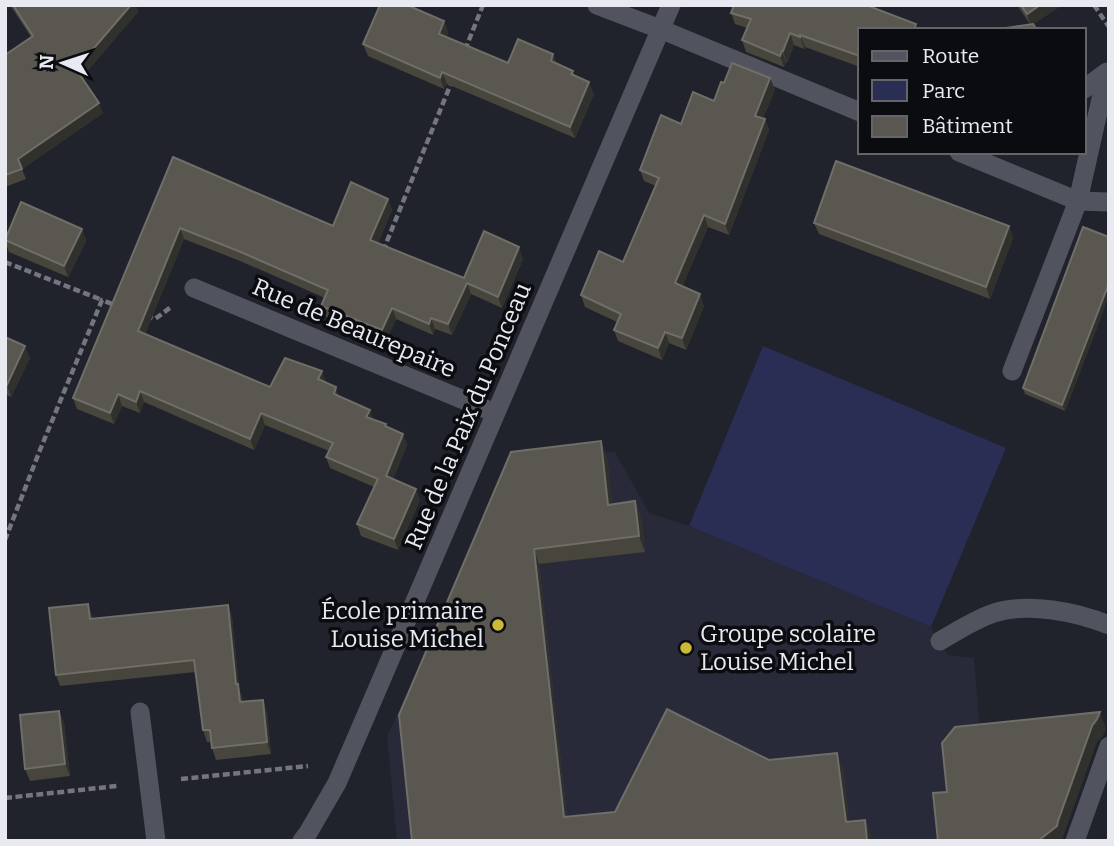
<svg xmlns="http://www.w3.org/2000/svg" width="1114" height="846" font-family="Bitter,serif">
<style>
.built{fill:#282a3a}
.green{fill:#2a2d54}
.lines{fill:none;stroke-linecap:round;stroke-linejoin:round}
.path{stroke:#74757e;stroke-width:4.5;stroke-dasharray:7 3.5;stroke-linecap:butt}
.service{stroke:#51535e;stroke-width:19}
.minor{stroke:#51535e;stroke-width:19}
.wall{fill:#47453c}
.shaded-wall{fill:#30302d}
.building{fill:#59574f;stroke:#6f6e68;stroke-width:2}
.poi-dot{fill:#cdb938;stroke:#0b0c10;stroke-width:2.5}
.labels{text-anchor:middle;stroke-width:7;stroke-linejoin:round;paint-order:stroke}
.street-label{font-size:24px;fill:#e9eaf1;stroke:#0b0c10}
.poi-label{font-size:24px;fill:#e9eaf1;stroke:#0b0c10;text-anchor:end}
</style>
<rect width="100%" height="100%" fill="#20222c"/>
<!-- built -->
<polygon class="built" points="523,448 615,452 649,513 689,526 931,627 948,655 974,658 981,741 953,808 942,841 397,841 387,736"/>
<!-- green -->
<polygon class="green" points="763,346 1006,448 931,627 689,526"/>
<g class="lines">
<!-- path -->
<g class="path">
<polyline points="1094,5 1109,27"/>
<polyline points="465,50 483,5"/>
<polyline points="383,251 452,81"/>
<polyline points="5,262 102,300"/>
<polyline points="146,316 155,319 171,307"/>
<polyline points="5,540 40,450 102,300 115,305"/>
<polyline points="181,779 308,766"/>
<polyline points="5,798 117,786"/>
</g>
<!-- service -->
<g class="service">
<path d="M940,641c15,-9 38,-23 54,-28 34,-11 83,-1 115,12"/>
<polyline points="140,712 156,841"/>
<polyline points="1075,841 1109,746"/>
</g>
<!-- minor -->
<g class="minor">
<polyline points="597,5 660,29 860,112"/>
<polyline points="959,152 1078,201 1107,72 1084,89"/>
<polyline points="194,288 495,413"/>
<polyline points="1012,371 1078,201 1109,202"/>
<polyline points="302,841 308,833 337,783 671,5"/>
</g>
</g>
<!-- wall -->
<g class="wall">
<polygon points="10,5 136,5 138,12 82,77 103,113 22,169 26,179 5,187 5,55 31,37"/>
<polygon points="1017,5 1062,5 1033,24 1030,24"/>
<polygon points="731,13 860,30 860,67 805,47 804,49 794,45 787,63 786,62 784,67 746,52 742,40 747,28 735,24"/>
<polygon points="444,21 448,33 446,37 508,63 553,54 557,64 573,71 575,76 594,94 575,138 447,84 444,89 368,56 363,44"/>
<polygon points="770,78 775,90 763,118 765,119 769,130 729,235 708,227 682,287 704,306 686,350 669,343 662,360 618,341 614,330 617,322 585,307 581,295 623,262 656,186 644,181 640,170 681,124 714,101 724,83"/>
<polygon points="173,157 333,226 388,199 392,210 378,243 464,278 523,259 502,308 471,294 452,335 435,329 433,335 396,319 386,341 326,317 321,306 325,298 240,261 184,239 145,334 270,387 326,382 340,397 373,419 403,434 407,445 393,479 420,500 398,550 361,536 357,524 374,487 330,468 326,457 329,451 265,425 254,450 144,402 140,413 122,406 114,424 77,409 73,398"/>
<polygon points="814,223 1009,226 1013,238 990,299 819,234"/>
<polygon points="82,229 86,241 68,277 9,252 5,241 5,239"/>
<polygon points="1101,317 1065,411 1025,394 1023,388"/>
<polygon points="5,337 30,358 11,397 5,394"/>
<polygon points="607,457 612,504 635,501 641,517 645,552 539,564 567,817 615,812 769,760 843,768 849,822 865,820 871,836 412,841 399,715"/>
<polygon points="228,605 232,617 239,688 243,702 267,711 271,754 216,760 212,748 211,742 207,742 203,730 196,672 60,686 56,675 92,615 93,619"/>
<polygon points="59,711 64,723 70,776 30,781 25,769"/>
</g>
<!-- shaded-wall -->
<g class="shaded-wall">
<polygon points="131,5 136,5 138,12 80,80 76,69"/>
<polygon points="1040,5 1062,5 1031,26 1027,14"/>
<polygon points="444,21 448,33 443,45 439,34"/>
<polygon points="790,33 794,45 787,63 783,51"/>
<polygon points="800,35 805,47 804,49 800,37"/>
<polygon points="782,51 786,62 784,67 780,56"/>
<polygon points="553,54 558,66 551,61"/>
<polygon points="442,72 447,84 444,89 440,78"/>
<polygon points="770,78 775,90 759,128 755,116"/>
<polygon points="589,82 594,94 575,138 570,127"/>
<polygon points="99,103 103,113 22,169 18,159"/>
<polygon points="765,119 769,130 729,235 725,224"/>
<polygon points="388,199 392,210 374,251 370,240"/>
<polygon points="704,215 708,227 679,295 675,283"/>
<polygon points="1009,226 1013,238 990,299 986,287"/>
<polygon points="180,228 184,239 142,342 138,331"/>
<polygon points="82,229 86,241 68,277 64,266"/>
<polygon points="519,247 523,259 502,308 498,297"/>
<polygon points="467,283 471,294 452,335 448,324"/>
<polygon points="1109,283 1109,296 1065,411 1062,405"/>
<polygon points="700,294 704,306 686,350 682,338"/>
<polygon points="392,308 396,319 386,341 382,330"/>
<polygon points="431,318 435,329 433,335 429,324"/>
<polygon points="665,332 669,343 662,360 658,348"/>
<polygon points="25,346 30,358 11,397 7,385"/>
<polygon points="322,371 326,382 318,379"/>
<polygon points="336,387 340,398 334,394"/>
<polygon points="140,391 144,402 140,413 136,402"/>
<polygon points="118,394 122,406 114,424 110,413"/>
<polygon points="370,410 374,421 366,417"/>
<polygon points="261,413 265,425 254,450 250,439"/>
<polygon points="403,434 407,445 390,487 386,476"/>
<polygon points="601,441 607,457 614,521 608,505"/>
<polygon points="416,489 420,500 398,550 394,539"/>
<polygon points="635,501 641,517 645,552 639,536"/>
<polygon points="534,549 539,564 569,833 564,817"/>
<polygon points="88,604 92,615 94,631 90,619"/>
<polygon points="228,605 232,617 239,688 242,695 245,714 236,684"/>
<polygon points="263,700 267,711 271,754 267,742"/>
<polygon points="59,711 64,723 70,776 65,764"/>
<polygon points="1100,712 1106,729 1103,736 1097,742 1063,837 1063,841 1038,841 1092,726"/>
<polygon points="837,753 843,768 851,838 846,822"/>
<polygon points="865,820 871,836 871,841 867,841"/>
</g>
<!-- building -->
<g class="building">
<polygon points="13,5 131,5 76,69 99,103 18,159 22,169 5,175 5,55 33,36"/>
<polygon points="380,5 407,5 444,21 439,34 508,63 518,39 553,54 551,61 573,71 571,74 589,82 570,127 442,72 440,78 363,44"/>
<polygon points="734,5 866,5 916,24 914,30 860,30 860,56 800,35 800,37 790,33 783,51 782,51 780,56 742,40 751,19 731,13"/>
<polygon points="1021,5 1040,5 1027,14"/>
<polygon points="1033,24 1037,30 992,30"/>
<polygon points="732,63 770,78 755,116 765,119 725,224 704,215 675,283 700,294 682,338 665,332 658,348 614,330 621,314 581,295 599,251 623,262 659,178 640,170 661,115 681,124 693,92 714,101 721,82 724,83"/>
<polygon points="173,157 333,226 351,182 388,199 370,240 464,278 484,231 519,247 498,297 467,283 448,324 431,318 429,324 392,308 382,330 321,306 328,290 236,250 180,228 138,331 270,387 285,358 322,371 318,379 336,387 334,394 370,410 366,417 386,424 385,426 403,434 386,476 416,489 394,539 357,524 378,479 326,457 333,443 261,413 250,439 140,391 136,402 118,394 110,413 73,398"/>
<polygon points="836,161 1009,226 986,287 814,223"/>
<polygon points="21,202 82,229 64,266 5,240"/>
<polygon points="1083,227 1109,237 1109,283 1062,405 1023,388"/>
<polygon points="5,337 25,346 7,385 5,384"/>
<polygon points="601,441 608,505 635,501 639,536 534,549 564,817 615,812 667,709 769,760 837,753 846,822 865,820 867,841 412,841 399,715 511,452"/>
<polygon points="88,604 90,619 228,605 236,684 238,684 240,702 263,700 267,742 212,748 210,730 203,730 194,660 56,675 49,608"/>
<polygon points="59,711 65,764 25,769 20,715"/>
<polygon points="1100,712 1097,719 1092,726 1058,821 1057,826 1038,841 938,841 933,793 947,792 942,743 955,727"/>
</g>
<!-- markers -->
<g class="poi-dot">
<circle cx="498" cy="625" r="7"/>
<circle cx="686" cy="648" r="7"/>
</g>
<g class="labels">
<!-- street labels -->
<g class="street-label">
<text transform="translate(354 328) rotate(23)" y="8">Rue de Beaurepaire</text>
<text transform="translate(468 416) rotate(-67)" y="8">Rue de la Paix du Ponceau</text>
</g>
<!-- poi labels -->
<g class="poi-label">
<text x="484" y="619">École primaire<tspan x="484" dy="28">Louise Michel</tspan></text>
<text x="700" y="642" text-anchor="start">Groupe scolaire<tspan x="700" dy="28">Louise Michel</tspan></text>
</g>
</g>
<!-- border -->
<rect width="1114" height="846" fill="none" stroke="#e9eaf1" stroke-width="14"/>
<!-- legend -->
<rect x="858" y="28" width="228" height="126" fill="#0b0c10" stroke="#64656a" stroke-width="2"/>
<rect x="872" y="51" width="35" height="10" fill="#51535e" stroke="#64656a" stroke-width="2"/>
<text x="922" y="63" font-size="21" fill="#e9eaf1">Route</text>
<rect x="872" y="80" width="35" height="21" fill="#2a2d54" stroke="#64656a" stroke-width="2"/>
<text x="922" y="98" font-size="21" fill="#e9eaf1">Parc</text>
<rect x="872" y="116" width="35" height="21" fill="#59574f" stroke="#64656a" stroke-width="2"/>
<text x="922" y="133" font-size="21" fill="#e9eaf1">Bâtiment</text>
<!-- north arrow -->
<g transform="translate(63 63) rotate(273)" stroke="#0b0c10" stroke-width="5" paint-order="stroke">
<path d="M0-5L12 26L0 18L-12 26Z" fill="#e9eaf1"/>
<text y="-10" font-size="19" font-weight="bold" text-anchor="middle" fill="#e9eaf1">N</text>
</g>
</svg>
